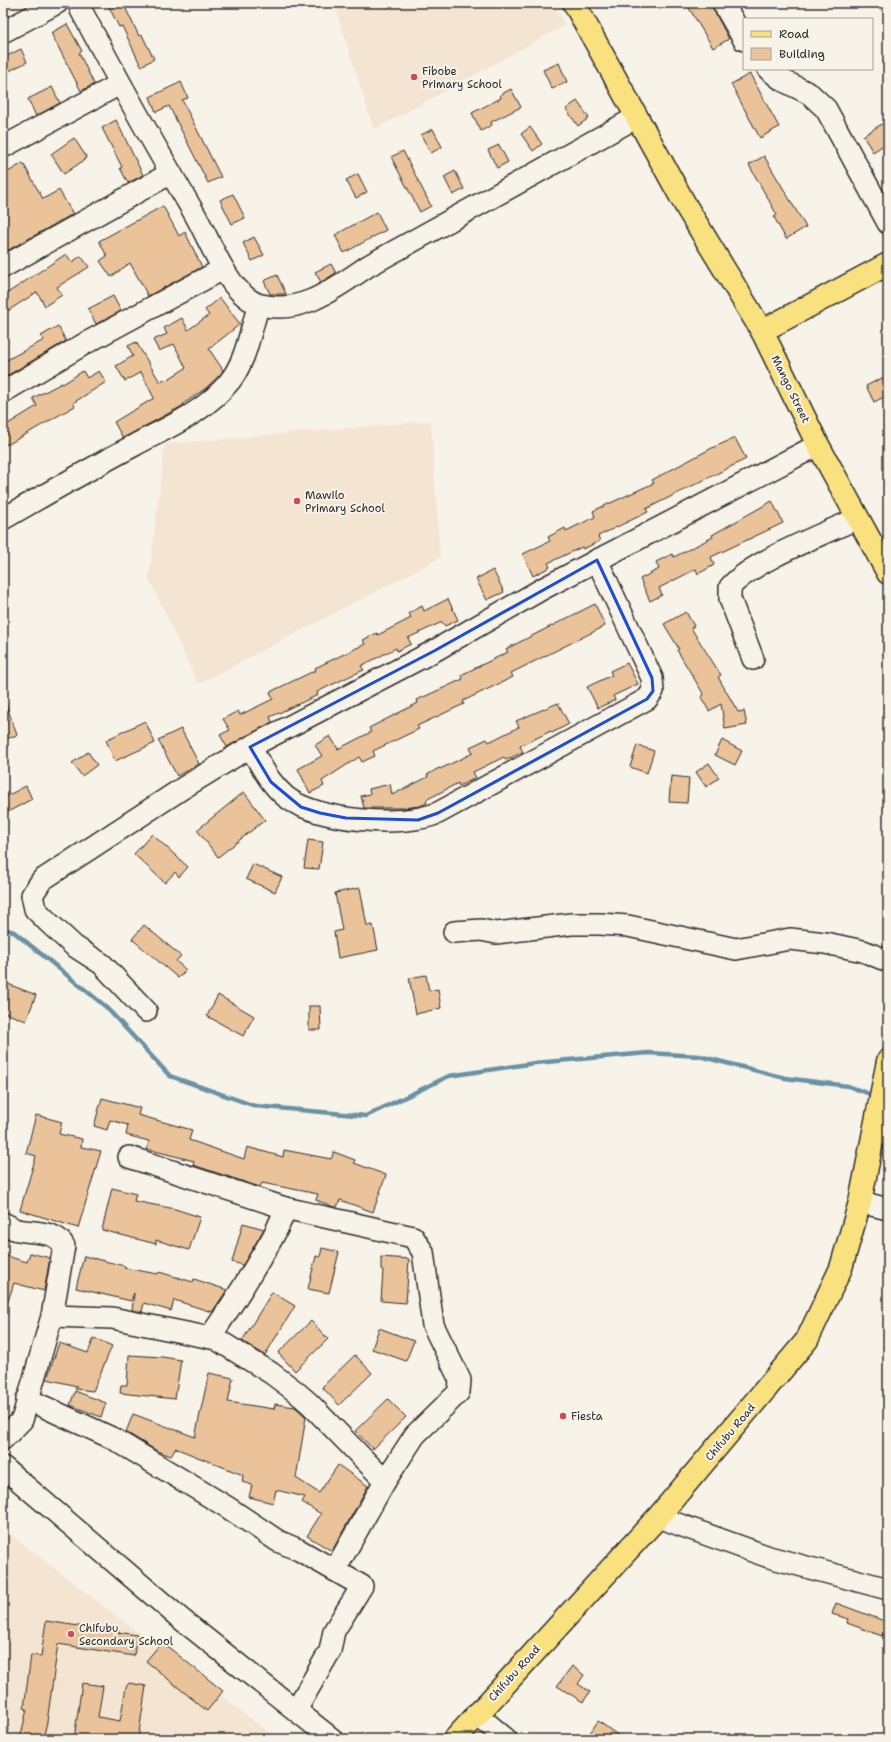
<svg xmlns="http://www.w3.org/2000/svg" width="891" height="1742" font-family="'Shantell Sans',sans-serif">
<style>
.built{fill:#f3e5d1}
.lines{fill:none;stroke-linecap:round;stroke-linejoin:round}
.stream{stroke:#6b91a5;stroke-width:4.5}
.building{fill:#ebc39b;stroke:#2b2b2b}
.minor-casing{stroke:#2b2b2b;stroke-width:24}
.major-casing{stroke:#2b2b2b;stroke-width:25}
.minor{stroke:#f7f3e8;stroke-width:21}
.major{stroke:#fae180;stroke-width:22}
.marked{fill:none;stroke:#1d4ed8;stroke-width:3;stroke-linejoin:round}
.poi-dot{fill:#d1495b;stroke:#f7f3e8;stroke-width:1.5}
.labels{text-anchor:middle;stroke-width:4;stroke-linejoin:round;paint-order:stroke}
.poi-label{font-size:11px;fill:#2b2b2b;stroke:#f7f3e8;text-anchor:start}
.street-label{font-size:11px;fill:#2b2b2b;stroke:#f7f3e8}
</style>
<rect width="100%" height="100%" fill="#f7f3e8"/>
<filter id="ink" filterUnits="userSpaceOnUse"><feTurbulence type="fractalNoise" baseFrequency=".025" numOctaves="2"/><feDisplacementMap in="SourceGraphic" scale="8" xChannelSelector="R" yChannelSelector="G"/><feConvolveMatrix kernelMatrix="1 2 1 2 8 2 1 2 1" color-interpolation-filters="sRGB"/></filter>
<g filter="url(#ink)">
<!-- built -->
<g class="built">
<polygon points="334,3 553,3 565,25 374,130"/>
<polygon points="431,421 440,558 198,684 149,578 165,444"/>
<polygon points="3,1529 277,1739 3,1739"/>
</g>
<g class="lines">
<!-- stream -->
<polyline class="stream" points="3,928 14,932 105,1006 170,1076 255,1106 366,1116 449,1076 535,1063 648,1053 699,1056 785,1078 848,1086 875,1096"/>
</g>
<!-- building -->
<g class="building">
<polygon points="107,3 123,3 139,36 142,35 154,59 141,66 122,26 119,27"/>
<polygon points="686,3 710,3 729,39 713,48"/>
<polygon points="67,24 82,51 79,53 94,84 81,91 51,33"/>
<polygon points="21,49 27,62 7,72 3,58"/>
<polygon points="559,63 567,82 552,89 543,70"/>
<polygon points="750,74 779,127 760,138 731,84"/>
<polygon points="181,82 188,98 182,100 221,177 208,183 169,106 156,112 150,97"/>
<polygon points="52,87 60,103 36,116 28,99"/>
<polygon points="511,89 521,107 491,122 492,125 481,131 472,113 501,98 500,95"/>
<polygon points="577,101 589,118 578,126 566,109"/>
<polygon points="116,120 143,175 128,183 120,168 122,167 102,128"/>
<polygon points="888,120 888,142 873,152 863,136"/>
<polygon points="530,127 542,144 533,151 521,134"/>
<polygon points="433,129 442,147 431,153 421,135"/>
<polygon points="74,138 87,158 64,174 51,154"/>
<polygon points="499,145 508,162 497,168 488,150"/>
<polygon points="403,151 431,206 420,212 391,157"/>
<polygon points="764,156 806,227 786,239 774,217 777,215 749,165"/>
<polygon points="23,163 43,199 59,190 73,214 3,253 3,175"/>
<polygon points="455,171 464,189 453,195 444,177"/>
<polygon points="358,174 367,192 356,198 346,180"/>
<polygon points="233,194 245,218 232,224 220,200"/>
<polygon points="163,206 179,236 185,232 202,267 148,296 130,263 111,277 100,261 107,256 99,241"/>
<polygon points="377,212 386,230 344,253 335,235"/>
<polygon points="254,237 264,255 252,261 243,243"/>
<polygon points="66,254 72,262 81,256 89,267 57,287 62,295 45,306 37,292 3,314 3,296"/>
<polygon points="331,264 336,273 321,282 315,272"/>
<polygon points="277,275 286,294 270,294 264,281"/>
<polygon points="113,296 121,311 96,324 88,309"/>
<polygon points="220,298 240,324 209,349 223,370 221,374 206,388 183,404 184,405 123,438 114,422 154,398 141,372 125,381 116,366 133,356 128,346 136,342 160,382 164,379 165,381 186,368 174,344 159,351 153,340 167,334 164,328 182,318 188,330 209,315 205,310"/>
<polygon points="58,326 66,341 3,378 3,362 44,340 41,336"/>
<polygon points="83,371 87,378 99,371 106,382 73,403 75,406 7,445 3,439 3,427 37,406 33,398 62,383 63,384"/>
<polygon points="888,375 888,395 874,402 866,386"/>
<polygon points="735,438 746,459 646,509 648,512 598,536 600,541 583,549 582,547 548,563 550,567 533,576 523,554 550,541 548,537 565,528 566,531 595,517 593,511 654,483 652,480 712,448"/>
<polygon points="772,501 783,523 711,557 714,565 698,574 696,569 659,588 662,595 650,601 640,579 659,569 656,562 672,554 674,557 713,537 712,535"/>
<polygon points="493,570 504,592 487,600 476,579"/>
<polygon points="448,599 458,620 445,626 442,622 408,638 411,644 397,651 396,648 361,666 364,670 350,676 317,692 318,695 270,717 272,722 227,747 220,735 230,730 223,719 238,711 240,715 273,699 270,692 316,670 315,668 365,644 363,640 377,633 378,635 411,618 409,613 422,606 424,611"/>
<polygon points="595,604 605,626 511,673 513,677 463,701 464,704 417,726 419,729 373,751 375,756 362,762 359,757 322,781 324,786 310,793 298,769 322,756 315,745 330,736 338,749 371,732 369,728 418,703 417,700 463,679 461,675 508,652 506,649"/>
<polygon points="686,612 694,626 691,628 721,675 718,677 738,712 744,711 747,725 725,729 721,704 709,711 701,697 704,695 677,650 679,649 664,624"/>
<polygon points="627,663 638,684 613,696 615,700 598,708 587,687 612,675 610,671"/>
<polygon points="3,701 5,701 17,735 3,740"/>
<polygon points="558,703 569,724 552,733 551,731 520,746 523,752 506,760 504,757 473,772 476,778 459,786 458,783 426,800 427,803 420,806 403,808 364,808 361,796 370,794 369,789 390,784 392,795 428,777 427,775 439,768 440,769 473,753 470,747 487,739 489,742 519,727 516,721"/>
<polygon points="145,721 155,743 115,761 106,740"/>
<polygon points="181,729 199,764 177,776 158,740"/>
<polygon points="722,740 742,751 735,765 715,755"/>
<polygon points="637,745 654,751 647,773 630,767"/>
<polygon points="88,752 97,765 82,776 72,763"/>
<polygon points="709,763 719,778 706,787 696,772"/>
<polygon points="671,776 689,778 687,803 669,802"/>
<polygon points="26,786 32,799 6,813 3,807 3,798"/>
<polygon points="244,792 265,820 218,857 197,830"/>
<polygon points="152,834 188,867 179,877 175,872 165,883 134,854"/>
<polygon points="308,840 323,842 319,869 304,868"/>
<polygon points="253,864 282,877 275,892 246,879"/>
<polygon points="360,888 367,926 373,925 378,950 338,958 334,932 342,930 335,893"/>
<polygon points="144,925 181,956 176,961 186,970 178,978 132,939"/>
<polygon points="426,975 429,991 438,989 441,1008 416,1014 409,978"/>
<polygon points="3,982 36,995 26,1021 3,1012"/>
<polygon points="218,995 254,1016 243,1036 207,1016"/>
<polygon points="309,1006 320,1006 321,1030 309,1030"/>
<polygon points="102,1098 140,1108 138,1115 192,1130 189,1140 244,1159 247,1147 283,1157 284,1150 331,1159 334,1152 355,1160 354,1163 386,1175 373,1212 340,1200 337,1207 334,1207 316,1200 318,1194 262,1183 260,1187 193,1165 194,1161 147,1149 149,1141 126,1135 128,1125 110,1120 107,1130 94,1126"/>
<polygon points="36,1115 62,1122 59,1134 82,1139 81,1147 101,1151 78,1228 20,1210 36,1156 26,1153"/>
<polygon points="112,1188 136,1194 134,1201 175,1209 200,1217 189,1250 156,1240 156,1244 102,1230"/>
<polygon points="243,1223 264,1229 243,1265 232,1262"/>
<polygon points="322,1248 339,1252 329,1293 308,1289 316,1256 320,1257"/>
<polygon points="30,1253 50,1258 44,1291 14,1283 5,1310 3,1309 3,1255 27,1262"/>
<polygon points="84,1256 125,1266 124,1268 158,1274 159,1272 193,1282 194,1279 227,1290 212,1312 174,1300 171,1311 144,1303 142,1312 132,1310 134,1293 131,1301 76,1288"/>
<polygon points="381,1257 409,1259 406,1303 381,1301 383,1270 381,1269"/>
<polygon points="272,1292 295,1306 265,1355 242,1341"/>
<polygon points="311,1321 328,1339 295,1371 278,1353"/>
<polygon points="379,1328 414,1341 406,1361 372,1349"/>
<polygon points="94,1338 112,1346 93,1391 75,1389 77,1386 47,1379 59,1343 88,1353"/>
<polygon points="129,1355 162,1357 181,1360 175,1399 120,1393 121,1385 127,1385"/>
<polygon points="355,1355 372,1373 339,1405 322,1387"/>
<polygon points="209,1373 233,1378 228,1402 274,1409 275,1404 295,1407 306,1417 296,1478 319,1493 338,1465 368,1486 332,1551 307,1536 321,1514 302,1502 305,1497 276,1490 273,1503 249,1497 252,1485 242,1482 243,1475 175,1448 171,1456 157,1451 126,1432 133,1414 195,1437"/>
<polygon points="75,1391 106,1403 101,1417 70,1405"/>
<polygon points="388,1399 406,1417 373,1449 355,1431"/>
<polygon points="836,1603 887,1622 882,1636 847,1623 848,1619 832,1614"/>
<polygon points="46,1621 137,1635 134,1656 58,1644 47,1722 43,1739 20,1739 27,1709 24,1708 31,1655 41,1656"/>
<polygon points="162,1642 223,1691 207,1711 146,1661"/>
<polygon points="572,1666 584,1675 578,1684 590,1692 583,1702 557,1686"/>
<polygon points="82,1683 103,1686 98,1717 120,1721 126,1687 129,1683 146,1686 138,1739 74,1739"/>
<polygon points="598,1721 623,1739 586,1739"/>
</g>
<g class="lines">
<!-- minor casing -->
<g class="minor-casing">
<g id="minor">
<path d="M79,3l2,7c36,68 73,135 112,201 14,24 24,52 41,74 6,7 17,18 27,20 41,10 74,-17 107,-39l269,-149"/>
<polyline points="723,3 744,40"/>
<polyline points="3,32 57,3"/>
<polyline points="768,69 782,80 810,94 826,109 888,223"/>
<polyline points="3,147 120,84"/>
<polyline points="3,267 171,173"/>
<polyline points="3,392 86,343 223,269"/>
<path d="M3,519c43,-25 86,-50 130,-73 35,-19 71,-33 97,-65 17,-22 20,-51 29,-76"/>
<path d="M753,659l-23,-60v-12c24,-27 94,-53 128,-69"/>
<path d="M250,747c11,18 19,36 36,50 30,24 117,31 152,16l209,-114 6,-8 -1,-13 -55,-118"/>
<polyline points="454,932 481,930 496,933 571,924 600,924 628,926 736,949 790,939 825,943 863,951 888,961"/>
<polyline points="146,1011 102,964 74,946 48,922 35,909 32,895 42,880 183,788 250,747 434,651 544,588 818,445"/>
<path d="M129,1157l156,51c-5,18 -14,33 -24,49 -16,28 -33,54 -51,80"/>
<polyline points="860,1202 888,1209"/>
<polyline points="285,1208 413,1237 423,1252 433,1325 460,1380 459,1392 415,1435 385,1481 335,1570"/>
<path d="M3,1223c4,2 8,4 11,6 17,5 41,0 50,17l-12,70 -27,94 -3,10 -19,19"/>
<polyline points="52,1316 112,1318 216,1339 271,1373 295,1391 309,1403 385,1481"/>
<polyline points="27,1399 114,1439 227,1507 278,1541 299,1550 362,1586 334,1631 330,1651 296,1710"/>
<polyline points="3,1467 181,1619 332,1739"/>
<polyline points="658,1517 769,1557 888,1589"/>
<polyline points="476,1714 506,1739"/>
</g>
</g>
<!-- major casing -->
<g class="major-casing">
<g id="major">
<polyline points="574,3 687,208 762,331"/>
<polyline points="888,264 762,331 818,445 888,573"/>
<polyline points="455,1739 658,1517 807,1340 841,1268 860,1202 888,1061"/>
</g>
</g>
<!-- minor -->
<use href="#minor" class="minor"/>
<!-- major -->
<use href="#major" class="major"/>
</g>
</g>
<!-- marked area -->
<path class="marked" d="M597,560l55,118 1,13 -6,8 -209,114 -20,7 -72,-2 -26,-5 -19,-6 -30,-25 -21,-35 184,-96z"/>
<!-- markers -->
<g class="poi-dot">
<circle cx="414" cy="77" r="4"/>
<circle cx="297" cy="501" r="4"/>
<circle cx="563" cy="1416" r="4"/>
<circle cx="71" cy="1634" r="4"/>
</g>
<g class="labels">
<!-- poi labels -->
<g class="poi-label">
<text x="422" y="75">Fibobe<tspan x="422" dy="13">Primary School</tspan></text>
<text x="305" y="499">Mawilo<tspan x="305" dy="13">Primary School</tspan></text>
<text x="571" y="1420">Fiesta</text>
<text x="79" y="1632">Chifubu<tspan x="79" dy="13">Secondary School</tspan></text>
</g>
<!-- street labels -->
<g class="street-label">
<text transform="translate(791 389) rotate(64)" y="4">Mango Street</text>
<text transform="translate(730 1432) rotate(-50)" y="4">Chifubu Road</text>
<text transform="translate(514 1673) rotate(-48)" y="4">Chifubu Road</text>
</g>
</g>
<!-- margin -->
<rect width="891" height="1742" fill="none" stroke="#f7f3e8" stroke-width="16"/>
<rect x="8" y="8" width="875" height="1726" fill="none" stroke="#2b2b2b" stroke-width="1.5" filter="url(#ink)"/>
<!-- legend -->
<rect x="743" y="18" width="130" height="52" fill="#f7f3e8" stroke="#a5a39c"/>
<rect x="751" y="31" width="20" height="6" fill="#fae180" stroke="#a5a39c"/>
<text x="779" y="38" font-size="12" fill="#2b2b2b">Road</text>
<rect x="751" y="48" width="20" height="12" fill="#ebc39b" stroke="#a5a39c"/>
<text x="779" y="58" font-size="12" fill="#2b2b2b">Building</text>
</svg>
